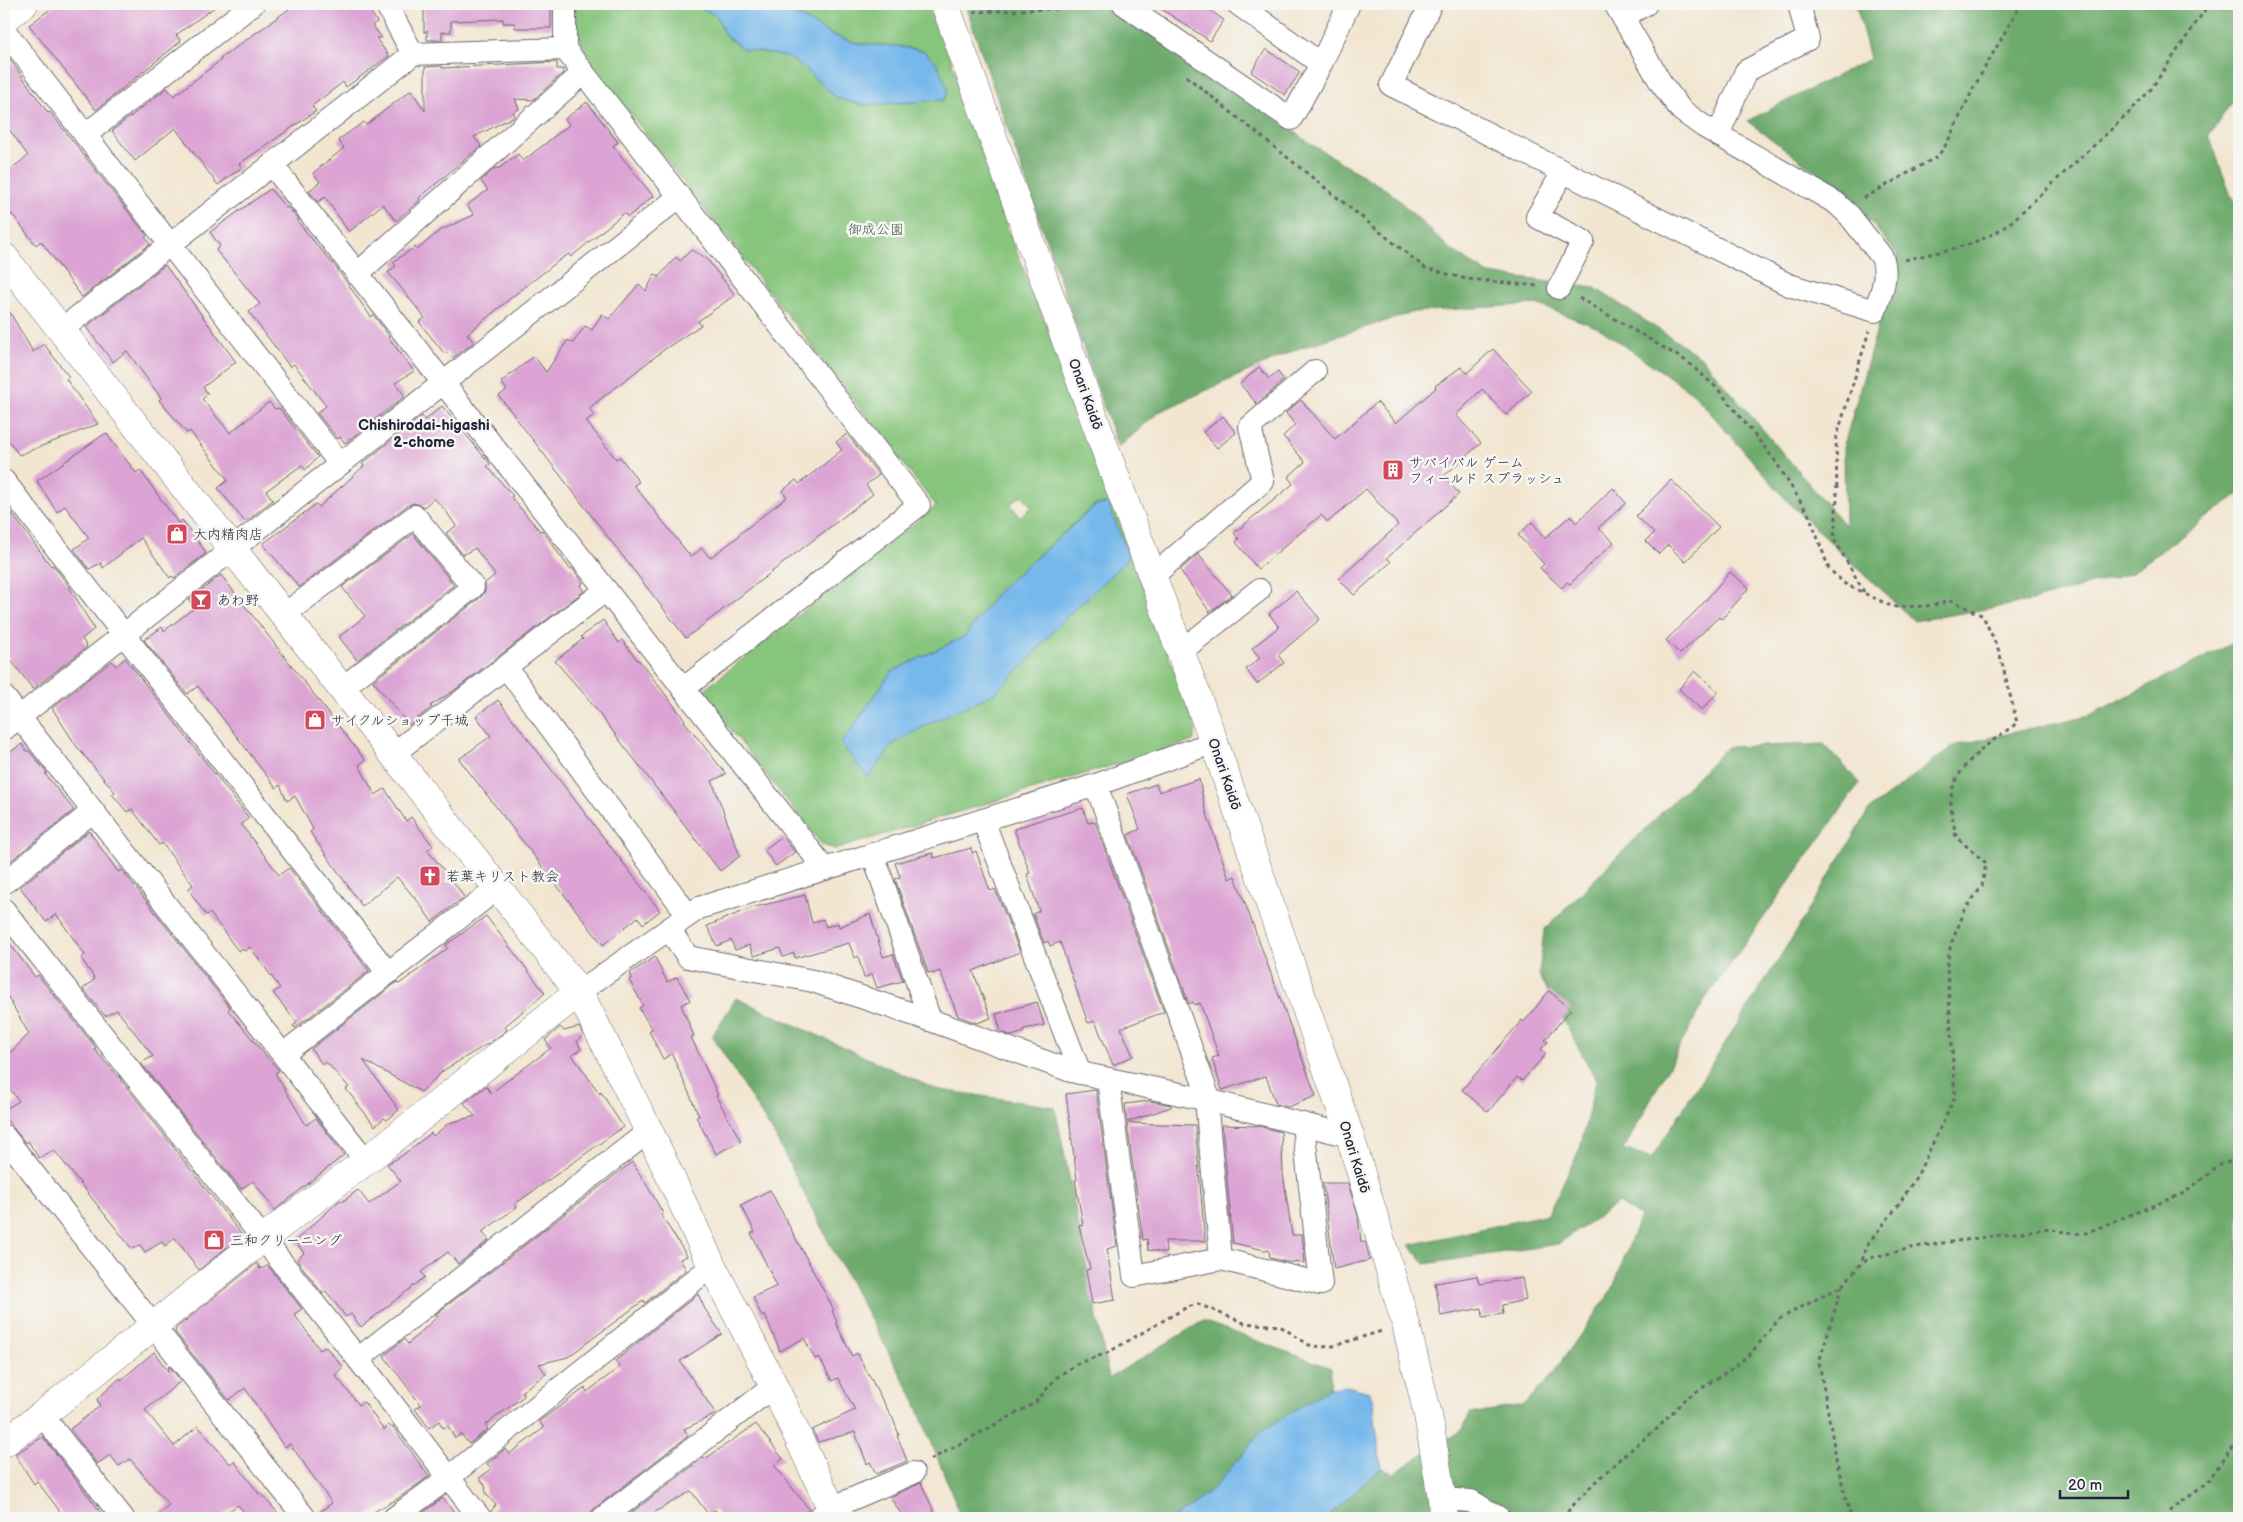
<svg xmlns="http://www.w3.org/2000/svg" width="2243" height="1522" font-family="'Balsamiq Sans','Klee One',sans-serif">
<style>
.green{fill:#87c57d;stroke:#54745c;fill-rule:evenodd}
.forest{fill:#6daa6c;stroke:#486654}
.water{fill:#76b8eb;stroke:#4c6d93}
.building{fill:#dca4d4}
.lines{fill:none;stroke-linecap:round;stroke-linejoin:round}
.minor-casing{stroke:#6b6770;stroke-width:24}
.tertiary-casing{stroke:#6b6770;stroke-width:29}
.path{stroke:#6b6770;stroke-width:3;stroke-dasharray:4 4;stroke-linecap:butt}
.minor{stroke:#fff;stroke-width:22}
.tertiary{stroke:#fff;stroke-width:28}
.labels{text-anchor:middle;stroke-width:5;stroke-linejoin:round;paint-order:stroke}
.park-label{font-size:14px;fill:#455b52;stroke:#f6f6f2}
.street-label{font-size:14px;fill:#22223b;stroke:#f6f6f2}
.poi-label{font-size:14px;fill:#22223b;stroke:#f6f6f2;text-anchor:start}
.neighbourhood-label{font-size:15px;font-weight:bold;fill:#22223b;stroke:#f6f6f2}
</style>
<rect width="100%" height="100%" fill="#f6f6f2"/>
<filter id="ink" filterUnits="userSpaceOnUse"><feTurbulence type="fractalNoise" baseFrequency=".02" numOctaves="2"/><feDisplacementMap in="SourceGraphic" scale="10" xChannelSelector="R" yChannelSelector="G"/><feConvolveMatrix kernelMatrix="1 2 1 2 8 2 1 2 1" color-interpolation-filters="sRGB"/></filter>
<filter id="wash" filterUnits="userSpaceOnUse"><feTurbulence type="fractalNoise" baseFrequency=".0096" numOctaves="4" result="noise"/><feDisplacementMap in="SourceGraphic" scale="20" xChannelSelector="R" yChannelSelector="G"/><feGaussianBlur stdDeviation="1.12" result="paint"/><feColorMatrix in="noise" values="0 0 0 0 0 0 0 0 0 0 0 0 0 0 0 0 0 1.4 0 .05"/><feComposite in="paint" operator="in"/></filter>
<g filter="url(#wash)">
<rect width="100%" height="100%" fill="#f2e6d1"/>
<!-- green -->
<path class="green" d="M575,4h64l60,3 18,9 8,19 18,14 45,8 16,11 33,30 25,7 82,-5 -20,-49 -28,-5 -37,-2 -27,-9 -27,-16 -41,-15h169l67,206 50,125 146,395 -3,11 -357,108 -14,-4 -117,-148v-8l231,-183 -346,-444c-10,-19 -15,-38 -15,-58zM1022,495l10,12 -12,10 -10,-13zM1095,505l30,57 -64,60 -34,40 -134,82h-52l50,-72 74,-36 35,-47z"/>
<!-- forest -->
<g class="forest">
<polygon points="966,4 1116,4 1311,144 1390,192 1450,249 1489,274 1595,288 1701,357 1845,526 1844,445 1898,255 1849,196 1747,121 1870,59 1856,4 2239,4 2239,91 2209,136 2231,196 2239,204 2239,494 2131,573 2028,602 1914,621 1791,505 1694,394 1599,328 1536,304 1414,312 1297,349 1159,412 1118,448 975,34"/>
<polygon points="2239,640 2239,1518 1326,1518 1381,1468 1394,1473 1463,1429 1470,1414 1523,1405 1549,1379 1612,1290 1640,1216 1618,1203 1558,1244 1425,1264 1410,1245 1548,1214 1580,1148 1596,1080 1539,975 1544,930 1727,747 1824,744 1860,783 1706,998 1624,1149 1651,1159 1785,949 1869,810 1953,746 2090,715"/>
<polygon points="736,998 935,1089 1055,1107 1109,1378 1203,1321 1331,1368 1330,1388 1262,1431 1216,1486 1191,1507 1173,1518 962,1518 912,1395 836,1256 776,1138 712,1036"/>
</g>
<!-- water -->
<g class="water">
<polygon points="639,4 764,4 805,19 832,35 859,44 896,46 924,51 937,63 948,90 944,100 862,105 837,98 804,68 788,57 743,49 725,35 717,16 700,7"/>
<polygon points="1108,504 1128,554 1125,562 1061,622 1027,662 995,693 930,723 893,744 868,778 841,744 891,672 965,636 1000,589 1096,505"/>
<polygon points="1347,1386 1369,1392 1373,1401 1381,1468 1326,1518 1173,1518 1191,1507 1216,1486 1262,1431 1330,1388"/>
</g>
<g id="blocks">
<!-- building -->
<g class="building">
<polygon points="57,4 219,4 176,35 181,41 96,110 29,25"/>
<polygon points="296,4 366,4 377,22 372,25 382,38 376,38 389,56 346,87 343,82 312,106 316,111 239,164 242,167 218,185 175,128 135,161 112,131 167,88 174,96 221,60 220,59"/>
<polygon points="424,4 551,4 551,28 515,28 515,23 503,23 503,19 451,21 451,32 442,32 442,40 427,40 427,30 424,33"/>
<polygon points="1154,4 1201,4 1224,20 1210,41"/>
<polygon points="1266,49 1300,72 1285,95 1251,72"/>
<polygon points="4,51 48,113 50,112 147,236 145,237 150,244 82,297 41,241 36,245 12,214 4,220 4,174 28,156 4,122"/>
<polygon points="557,62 557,69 563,69 563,73 533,100 515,99 519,109 513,112 515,116 474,137 481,146 419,198 420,200 396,221 383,204 349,232 325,197 318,202 309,191 320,182 313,173 344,148 338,140 364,122 366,125 411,90 425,111 425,67 442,66 442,68"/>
<polygon points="587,102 618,142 613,146 653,196 628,217 624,213 571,257 569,254 561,259 517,293 467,334 474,342 453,358 447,352 444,353 419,322 425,318 388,272 396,266 393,262 415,247 417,250 439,231 474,215 467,205 488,190 481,181 497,167 498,169 518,154 523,161 569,125 565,119"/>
<polygon points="270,189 286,208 288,207 299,220 297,221 338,270 371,317 373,315 378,321 389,336 388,337 414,371 395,383 405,396 345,443 340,437 338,439 317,413 326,406 294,364 290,367 249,312 260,304 216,250 220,246 210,232"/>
<polygon points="691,250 706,258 735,295 698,321 701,325 665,349 589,408 594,415 586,421 616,459 620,457 639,482 634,485 691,557 702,548 710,558 739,536 738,535 787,497 782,491 796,480 799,484 842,450 836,442 847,434 879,475 866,485 873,494 686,638 499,396 507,390 501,382 534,356 546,372 568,340 573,343 585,326 592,330 602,314 609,319 639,284 646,291 655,274 659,277 676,257 680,261"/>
<polygon points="165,265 236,362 203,387 208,394 202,399 230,433 269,402 275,409 279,408 318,457 305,470 302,465 266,491 273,500 245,522 218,488 228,480 190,431 187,433 159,400 161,398 127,351 113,362 86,327"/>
<polygon points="4,302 33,352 44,344 69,377 66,379 98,424 19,455 4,434"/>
<polygon points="1493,349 1532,391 1506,415 1482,389 1456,415 1481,443 1444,476 1459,494 1387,558 1391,562 1354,595 1339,579 1398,525 1366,489 1328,522 1321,515 1258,569 1236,542 1239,539 1234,533 1293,484 1288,477 1305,462 1283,436 1295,425 1286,413 1301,400 1335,439 1377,402 1396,423 1436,388 1435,386 1461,367 1467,373"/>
<polygon points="1259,367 1269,379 1278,372 1284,380 1257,404 1240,384"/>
<polygon points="442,406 490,464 487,466 513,496 511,497 540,531 542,530 570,569 572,568 579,577 583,583 580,586 584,591 452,692 430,706 432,707 409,725 373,681 481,597 485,591 485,583 495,575 475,548 463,555 446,533 456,526 446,511 434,498 424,507 414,503 408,505 299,587 263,544 316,504 319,507 364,466 362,464 422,416 425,420"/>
<polygon points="1223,416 1236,433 1217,448 1203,432"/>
<polygon points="106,433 136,473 140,470 178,523 182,520 205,551 205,554 174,578 172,576 170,578 141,538 103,568 101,563 89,569 74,549 89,538 65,506 57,512 37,481"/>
<polygon points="1671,480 1719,527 1685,562 1668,545 1659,554 1646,541 1654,533 1636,516"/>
<polygon points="1613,488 1626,503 1598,528 1614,542 1570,584 1567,582 1562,588 1540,568 1544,564 1518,535 1532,522 1545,538 1571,515 1576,523"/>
<polygon points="4,503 51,566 53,565 69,586 94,629 82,639 87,647 33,689 4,651"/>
<polygon points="413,534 454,585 357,660 339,637 365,616 342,587"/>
<polygon points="1198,554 1232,595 1210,612 1180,570"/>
<polygon points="1730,572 1749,588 1722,619 1719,617 1680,654 1666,640 1698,609"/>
<polygon points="221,575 365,760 359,765 375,795 385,789 406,821 411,817 433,846 427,850 453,881 464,897 432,922 420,904 397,877 362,906 310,832 313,829 295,796 287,801 280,785 276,788 198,686 187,694 144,640 162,627 164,631 194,608 189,600"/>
<polygon points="1296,591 1320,619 1278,655 1284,663 1257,684 1246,669 1260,658 1252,648 1279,627 1269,614"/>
<polygon points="603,620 619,643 622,640 638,661 639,660 685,720 684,721 726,774 712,781 740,856 720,871 585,695 555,661 583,639 581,637"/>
<polygon points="125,658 249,818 241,824 279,875 289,868 369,971 295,1028 293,1026 297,1023 273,993 280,988 250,947 245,951 242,949 238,951 210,913 206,915 188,889 193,885 162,843 159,845 132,809 127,812 112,794 115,792 77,747 52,708 112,661 116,666"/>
<polygon points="1695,671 1718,692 1702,710 1679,689"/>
<polygon points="498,700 660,911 643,924 638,917 603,945 459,759 491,736 476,716"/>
<polygon points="22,744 26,751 29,751 47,773 45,774 74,810 8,863 4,858 4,756"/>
<polygon points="1199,779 1205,808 1229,879 1235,876 1316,1096 1288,1107 1276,1104 1266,1076 1222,1090 1212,1058 1219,1056 1200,1003 1194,1005 1193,1002 1189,1004 1128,835 1140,829 1127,794 1156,784 1159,792"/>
<polygon points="1083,808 1088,823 1095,822 1164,1012 1121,1028 1133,1056 1113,1065 1095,1021 1088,1023 1060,942 1050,946 1048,941 1044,943 1033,914 1039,911 1027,874 1030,873 1014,829 1046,818 1046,819"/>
<polygon points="89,831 118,872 122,870 230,1008 228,1010 279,1071 275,1073 306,1125 316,1118 344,1155 275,1210 253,1181 241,1189 141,1063 153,1056 117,1010 105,1016 83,989 95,979 81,958 85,955 56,914 46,922 20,887"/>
<polygon points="782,836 795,852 776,866 764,850"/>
<polygon points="971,848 972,853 976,851 990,891 995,889 1020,952 973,971 991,1018 977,1023 958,1016 940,971 933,974 932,972 928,973 895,879 900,877 895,863 933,853 934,858"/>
<polygon points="805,895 812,923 823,919 826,927 838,923 839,927 870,914 883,957 893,954 903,981 877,988 872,974 864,978 858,956 855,958 849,943 795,958 794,953 783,957 780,948 754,956 749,945 735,950 731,940 717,946 707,926 751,908"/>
<polygon points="486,916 545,993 505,1026 507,1030 494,1040 444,1070 421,1092 363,1060 399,1110 387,1120 384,1118 375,1126 346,1089 349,1087 326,1062 322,1064 311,1049 397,982 399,984 448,948 446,945"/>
<polygon points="4,936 35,977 38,975 96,1048 94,1049 118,1076 242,1235 199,1270 175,1238 165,1246 162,1242 145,1252 140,1245 132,1249 54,1150 39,1158 28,1141 26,1143 4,1117 4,1110 19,1101 4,1082 4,1059 29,1034 4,990"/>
<polygon points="655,957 667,982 677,977 690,1000 681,1005 694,1036 691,1037 718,1095 716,1096 741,1141 716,1154 696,1117 699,1116 672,1054 663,1059 649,1031 652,1029 639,1008 643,1005 629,980 632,978 630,973"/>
<polygon points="1549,991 1571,1009 1545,1040 1548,1042 1541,1049 1546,1054 1522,1081 1517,1077 1488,1112 1462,1090 1522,1020 1524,1022"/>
<polygon points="1037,1002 1044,1025 1024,1029 1024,1032 1012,1036 1001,1032 996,1014"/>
<polygon points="560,1027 564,1031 579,1027 583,1035 577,1041 581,1049 572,1055 600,1094 601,1092 623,1127 515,1204 517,1207 482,1232 489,1240 458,1264 448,1252 421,1272 425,1277 361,1327 351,1314 346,1317 326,1291 323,1294 297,1260 304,1253 295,1241 340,1200 342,1202 358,1190 369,1204 401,1181 387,1164 400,1157 431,1133 433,1136 449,1123 475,1116 464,1103 486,1086 491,1093 551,1048 545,1040"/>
<polygon points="1096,1090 1117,1246 1107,1249 1115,1300 1092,1304 1086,1270 1090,1269 1079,1226 1083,1225 1075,1180 1077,1180 1066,1094"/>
<polygon points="1150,1101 1171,1105 1171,1107 1127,1122 1125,1104"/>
<polygon points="1127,1123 1195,1125 1205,1241 1165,1241 1166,1253 1148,1250 1147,1239 1143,1240"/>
<polygon points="1222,1125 1258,1126 1281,1132 1283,1173 1292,1235 1302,1235 1305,1263 1287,1262 1270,1258 1269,1251 1233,1243"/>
<polygon points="632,1162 645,1182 663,1213 661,1215 687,1256 680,1259 686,1270 645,1303 644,1300 568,1357 539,1364 546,1374 522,1391 524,1396 485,1425 488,1429 469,1444 461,1434 455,1438 448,1426 443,1428 439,1421 429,1428 415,1409 421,1405 384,1356 404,1339 408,1344 438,1316 436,1314"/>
<polygon points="1323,1183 1348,1183 1358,1216 1361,1242 1365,1242 1370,1260 1334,1269"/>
<polygon points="770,1190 834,1310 832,1311 837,1322 836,1323 852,1356 857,1353 891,1416 892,1416 899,1435 897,1435 907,1461 876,1474 870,1462 867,1464 855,1432 818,1442 812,1430 855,1410 838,1378 832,1381 819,1357 815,1359 804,1338 780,1351 765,1315 762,1317 753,1297 777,1286 751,1233 755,1232 741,1205"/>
<polygon points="257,1263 260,1269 268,1266 302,1309 294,1314 320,1350 326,1347 343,1367 335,1375 359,1405 364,1402 384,1430 389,1425 392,1428 393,1427 429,1476 397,1499 363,1518 318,1518 317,1514 332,1503 290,1444 284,1447 245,1388 229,1400 175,1332 176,1328"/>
<polygon points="1477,1276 1479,1284 1522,1278 1526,1300 1502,1305 1503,1314 1483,1317 1482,1308 1441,1316 1435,1283"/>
<polygon points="698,1294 705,1309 722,1334 680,1361 716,1414 684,1429 688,1436 595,1508 585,1518 493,1518 491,1511 496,1505 486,1494 485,1485 479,1478 492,1469 487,1464 505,1449 509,1454 544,1428 539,1421 545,1417 585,1388 587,1392 620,1367 615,1361"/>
<polygon points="154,1352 168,1371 169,1366 181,1381 145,1410 174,1446 198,1426 230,1464 234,1461 259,1494 261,1493 282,1518 249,1518 238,1505 218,1518 154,1518 169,1505 130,1459 119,1466 110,1455 97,1464 70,1429 100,1406 97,1399 120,1378 121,1380"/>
<polygon points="756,1424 783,1459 774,1465 809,1509 800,1518 721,1518 715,1510 708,1514 691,1491 645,1518 634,1518 631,1513 704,1457 705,1459"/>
<polygon points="43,1437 83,1489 105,1518 65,1518 37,1481 34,1484 15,1454"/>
<polygon points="921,1483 937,1518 904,1518 890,1497"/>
<polygon points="443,1498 459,1518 416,1518"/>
</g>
</g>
</g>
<g filter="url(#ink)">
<use href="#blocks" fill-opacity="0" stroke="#6b6770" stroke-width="1"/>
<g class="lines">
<!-- minor casing -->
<g class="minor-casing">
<g id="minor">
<polyline points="386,4 413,54"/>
<polyline points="565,4 565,49 919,505 683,689"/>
<polyline points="1124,4 1291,119 1321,64 1349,4"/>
<polyline points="1238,4 1321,64"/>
<path d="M1431,4l-40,81 398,200 86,26c6,-18 14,-35 7,-54l-33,-42 -13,-12 -133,-77 -22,-16 -20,-27 -46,-79"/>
<polyline points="1623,17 1646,4"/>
<polyline points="4,30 340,464"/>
<polyline points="85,135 253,4"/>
<polyline points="1718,135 1746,71 1808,39 1799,4"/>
<polyline points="273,166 825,869"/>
<polyline points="357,274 583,73"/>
<polyline points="1559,288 1583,241 1537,217 1563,172"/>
<polyline points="61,330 413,54 565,49"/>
<polyline points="4,481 388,973"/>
<polyline points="1153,576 1263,481 1250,427 1315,371"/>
<polyline points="285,614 415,516 473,587 342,688"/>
<polyline points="1181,651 1259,590"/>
<polyline points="506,667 688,915"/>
<polyline points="4,697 366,1161"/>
<polyline points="4,729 679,197"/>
<polyline points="394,753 606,590"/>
<polyline points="1096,785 1210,1101"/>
<polyline points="983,820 1080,1073"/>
<polyline points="873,854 930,1020"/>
<polyline points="4,883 92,812"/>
<polyline points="4,910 358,1359 480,1518"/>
<polyline points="669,929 688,957 813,981 930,1020 1071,1071 1199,1098 1350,1136"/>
<polyline points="579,992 699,908 1096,785 1214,742"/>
<polyline points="283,1054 498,888"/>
<polyline points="1108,1079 1134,1276 1221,1259 1321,1284 1303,1125"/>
<polyline points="1206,1100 1221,1259"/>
<polyline points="4,1136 305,1518"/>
<polyline points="358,1359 649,1131"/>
<polyline points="42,1415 123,1518"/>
<polyline points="1442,1499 1471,1501 1499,1518"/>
<polyline points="394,1518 448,1478 712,1266"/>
<polyline points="603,1518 774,1386"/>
<polyline points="818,1518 831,1508 913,1473"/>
</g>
</g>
<!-- tertiary casing -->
<g class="tertiary-casing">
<g id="tertiary">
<polyline points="945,4 1104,446 1214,742 1350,1136 1406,1325 1428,1415 1442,1499 1443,1518"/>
<polyline points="4,19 24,4"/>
<polyline points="4,257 579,992 649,1131 712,1266 774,1386 836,1518"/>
<polyline points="4,1443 42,1415 262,1239 366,1161 579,992"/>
</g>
</g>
<!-- path -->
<g class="path">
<polyline points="973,12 1099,7 1103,9"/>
<polyline points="1186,76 1425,268 1466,279 1538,286"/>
<polyline points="1864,198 1938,156 1947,143 1974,87 2021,4"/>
<path d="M1905,260c35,-9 75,-14 105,-37l120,-111 21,-23 58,-85"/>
<path d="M1579,298l109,64 30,27 58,73 34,55 19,52 16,15 48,23 34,-1 26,-5 30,15 16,35 18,72c-23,17 -64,42 -66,75 -1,12 3,26 5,39l30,26 -4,23 -17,24 -14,34 -4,21 8,132 -37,77 -21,33 -30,38 -6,19"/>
<polyline points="1864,592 1834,539 1837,499 1836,439 1869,331"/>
<polyline points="1842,1286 1819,1362 1837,1463 1851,1518"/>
<polyline points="930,1460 1035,1403 1056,1378 1076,1364 1107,1353 1187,1307 1198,1304 1244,1323 1280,1326 1309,1345 1322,1347 1333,1346 1382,1331"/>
<polyline points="1562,1518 1583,1494 1623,1456 1658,1428 1685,1399 1733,1368 1752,1352 1779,1319 1842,1286 1861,1264 1870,1258 1915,1247 2043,1229 2083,1234 2182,1194 2222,1164 2239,1159"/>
<path d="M2165,1518c11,-16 29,-22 42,-36 11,-14 19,-29 32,-41"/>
</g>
<!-- minor -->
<use href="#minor" class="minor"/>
<!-- tertiary -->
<use href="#tertiary" class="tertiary"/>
</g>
</g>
<!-- icons -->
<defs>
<g id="building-square" transform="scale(1.125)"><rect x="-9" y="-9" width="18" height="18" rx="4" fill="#d1495b" stroke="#f6f6f2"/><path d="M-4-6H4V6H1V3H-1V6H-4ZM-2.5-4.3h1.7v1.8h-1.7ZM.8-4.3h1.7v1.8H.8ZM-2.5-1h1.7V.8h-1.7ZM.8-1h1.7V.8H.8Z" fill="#fff"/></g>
<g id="shop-square" transform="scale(1.125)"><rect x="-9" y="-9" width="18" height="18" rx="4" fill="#d1495b" stroke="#f6f6f2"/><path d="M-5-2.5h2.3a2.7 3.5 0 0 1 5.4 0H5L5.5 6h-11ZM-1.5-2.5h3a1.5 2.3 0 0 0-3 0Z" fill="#fff"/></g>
<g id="bar-square" transform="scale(1.125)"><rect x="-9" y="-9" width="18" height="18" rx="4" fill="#d1495b" stroke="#f6f6f2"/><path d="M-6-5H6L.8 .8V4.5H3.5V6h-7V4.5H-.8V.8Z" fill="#fff"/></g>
<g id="church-square" transform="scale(1.125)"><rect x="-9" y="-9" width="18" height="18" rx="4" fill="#d1495b" stroke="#f6f6f2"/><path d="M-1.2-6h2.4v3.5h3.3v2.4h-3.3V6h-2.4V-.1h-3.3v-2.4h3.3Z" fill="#fff"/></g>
</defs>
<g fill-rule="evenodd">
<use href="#building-square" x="1393" y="470"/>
<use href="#shop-square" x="177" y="534"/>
<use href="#bar-square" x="201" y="600"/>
<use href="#shop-square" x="315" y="720"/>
<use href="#church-square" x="430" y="876"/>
<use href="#shop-square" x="214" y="1240"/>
</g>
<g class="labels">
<!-- park labels -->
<g class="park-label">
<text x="876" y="234">御成公園</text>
</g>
<!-- street labels -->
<g class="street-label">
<text transform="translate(1086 394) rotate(70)" y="5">Onari Kaidō</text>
<text transform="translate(1225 774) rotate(71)" y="5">Onari Kaidō</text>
<text transform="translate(1355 1157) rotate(73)" y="5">Onari Kaidō</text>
</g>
<!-- poi labels -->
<g class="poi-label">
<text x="1409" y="467">サバイバル ゲーム<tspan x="1409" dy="16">フィールド スプラッシュ</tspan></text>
<text x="193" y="539">大内精肉店</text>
<text x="217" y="605">あわ野</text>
<text x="331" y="725">サイクルショップ千城</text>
<text x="446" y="881">若葉キリスト教会</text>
<text x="230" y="1245">三和クリーニング</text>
</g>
<!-- neighbourhood labels -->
<g class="neighbourhood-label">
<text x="424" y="430">Chishirodai-higashi<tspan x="424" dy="17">2-chome</tspan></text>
</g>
</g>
<!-- margin -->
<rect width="2243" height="1522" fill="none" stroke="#f6f6f2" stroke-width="20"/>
<!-- scale -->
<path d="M2060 1490v8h68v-8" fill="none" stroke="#22223b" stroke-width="2.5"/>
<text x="2068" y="1490" font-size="15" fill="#22223b" stroke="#f6f6f2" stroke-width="4" paint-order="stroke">20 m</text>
</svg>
